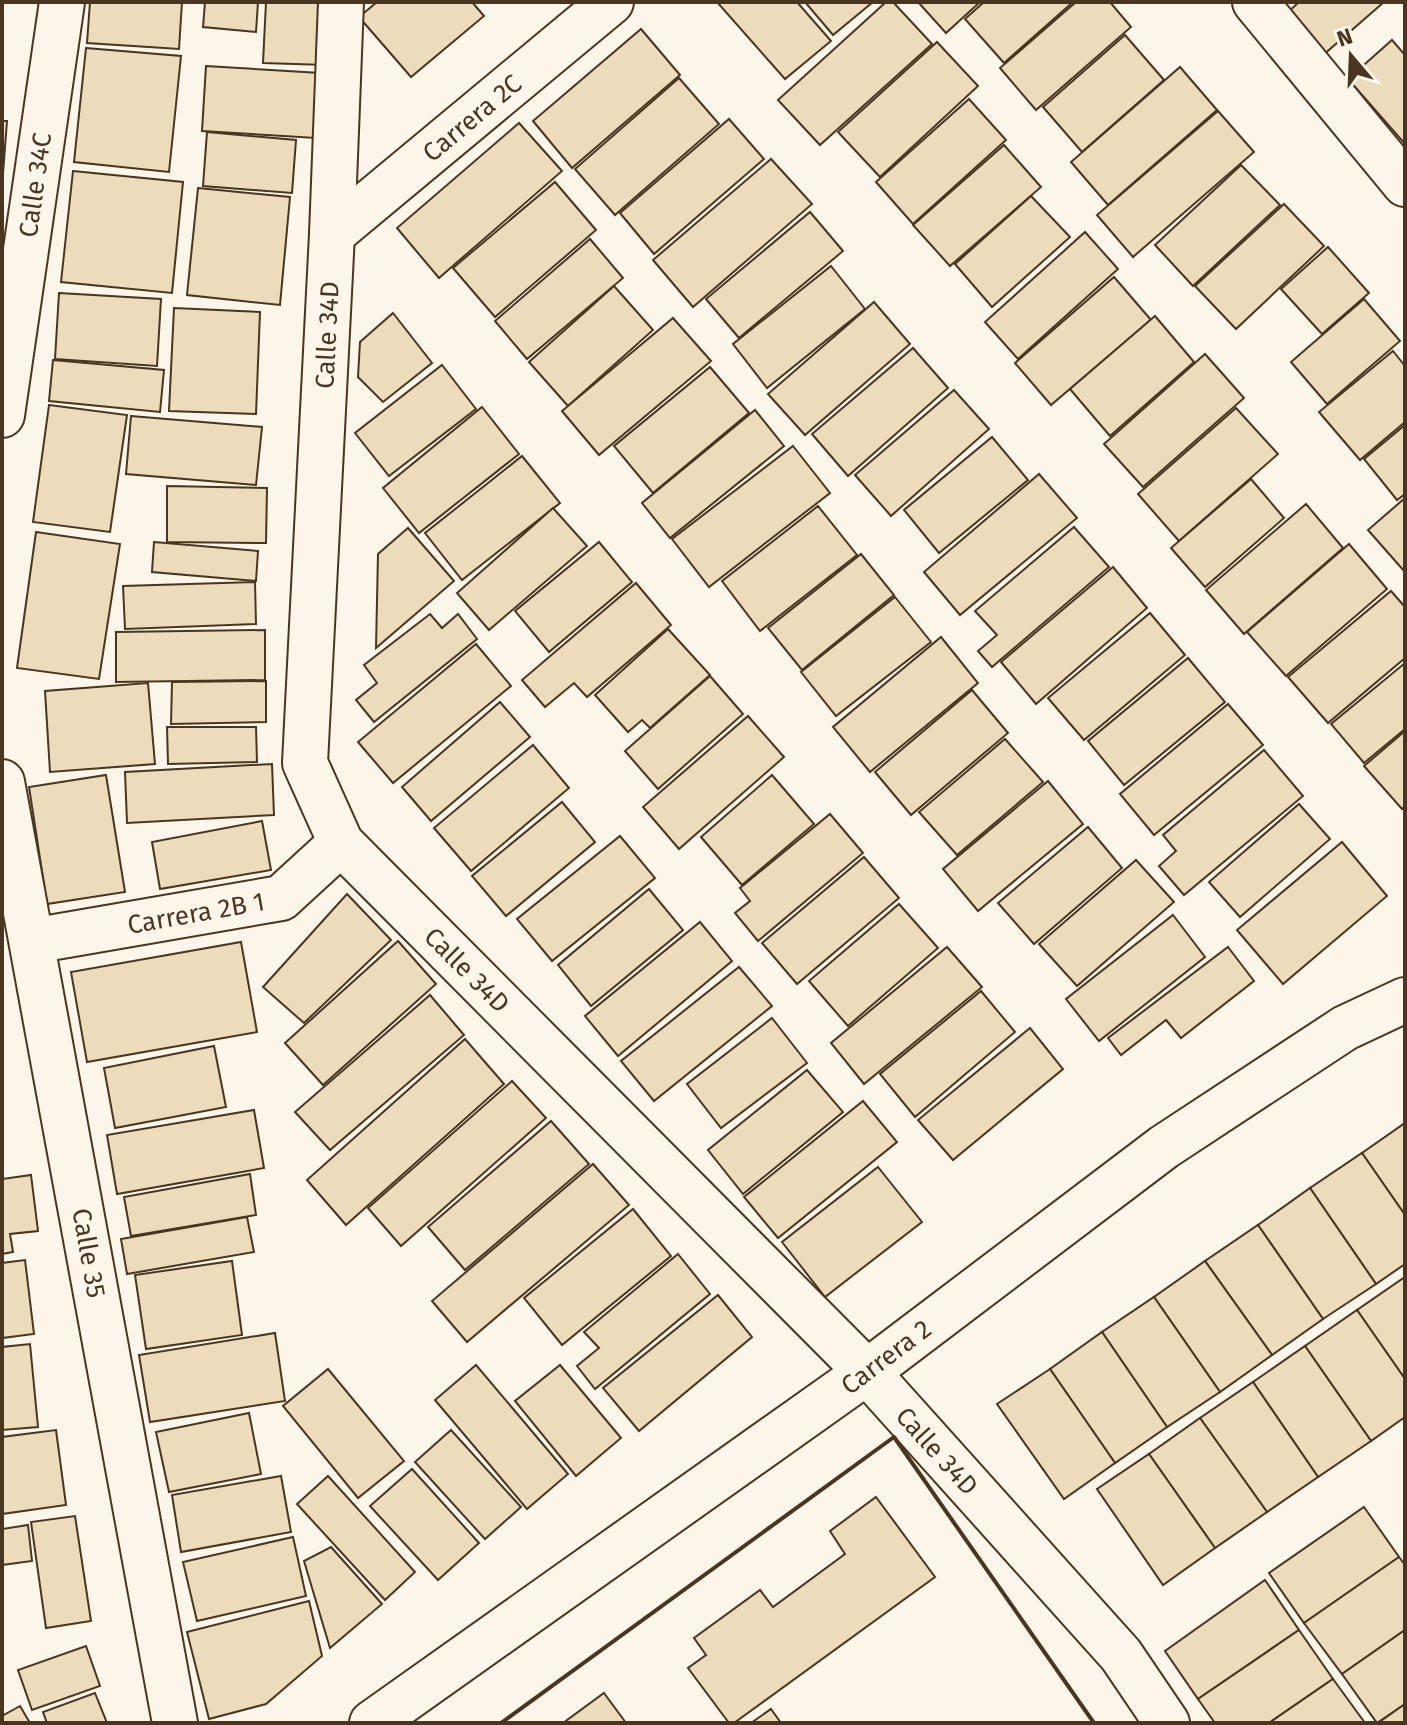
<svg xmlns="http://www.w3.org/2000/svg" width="1407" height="1725" font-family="'Fira Sans',sans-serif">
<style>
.building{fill:#ecdcbc;stroke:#4a3520;stroke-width:2}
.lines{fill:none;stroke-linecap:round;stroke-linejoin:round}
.minor-casing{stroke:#4a3520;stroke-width:48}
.minor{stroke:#fbf6e9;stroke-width:44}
.wall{stroke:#4a3520;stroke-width:4}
.labels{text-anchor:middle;stroke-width:6;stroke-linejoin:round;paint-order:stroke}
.street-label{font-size:26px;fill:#4a3520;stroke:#fbf6e9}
</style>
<rect width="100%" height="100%" fill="#fbf6e9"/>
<!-- building -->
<g class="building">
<polygon points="90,2 182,2 179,49 87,43"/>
<polygon points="205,2 258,2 256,32 203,27"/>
<polygon points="266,2 329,2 326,65 263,63"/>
<polygon points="377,2 472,2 484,16 411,77 359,17"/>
<polygon points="717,2 797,2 831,41 785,79"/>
<polygon points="805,2 873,2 833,35"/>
<polygon points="886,2 893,2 932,44 820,145 778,100"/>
<polygon points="918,2 980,2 946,33"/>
<polygon points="984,2 1073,2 1004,63 965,19"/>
<polygon points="1076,2 1110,2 1131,27 1036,110 1000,68"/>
<polygon points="1299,2 1384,2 1322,56 1286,14"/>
<polygon points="641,29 680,75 572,168 533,121"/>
<polygon points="1125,35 1164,80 1082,152 1043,107"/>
<polygon points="1392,40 1405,55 1405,144 1348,79"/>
<polygon points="937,42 978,86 880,177 838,132"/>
<polygon points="86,48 181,56 169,172 74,162"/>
<polygon points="206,66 320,73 316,138 202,131"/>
<polygon points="1180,67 1217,110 1108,205 1071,162"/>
<polygon points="679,78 719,124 615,215 575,169"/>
<polygon points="969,99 1006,140 913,224 876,182"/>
<polygon points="1218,111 1254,152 1133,257 1097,215"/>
<polygon points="729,119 764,159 654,254 620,213"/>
<polygon points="2,121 7,121 2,187"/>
<polygon points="519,123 562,171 439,278 397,228"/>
<polygon points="207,132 296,140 292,193 203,186"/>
<polygon points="1004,145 1041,187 950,266 913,225"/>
<polygon points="771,159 812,204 693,307 653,260"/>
<polygon points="1241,165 1280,205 1193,286 1155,245"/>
<polygon points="73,171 183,182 172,293 61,282"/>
<polygon points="555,182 596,230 495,317 453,268"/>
<polygon points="198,188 290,197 280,305 187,295"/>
<polygon points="1031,196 1070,237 992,307 955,264"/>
<polygon points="1284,204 1324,246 1236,329 1195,286"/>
<polygon points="810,212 843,251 739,338 706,299"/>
<polygon points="1085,232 1118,269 1018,359 985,322"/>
<polygon points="590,239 623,278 527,359 495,321"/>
<polygon points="1328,247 1369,293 1322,334 1281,289"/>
<polygon points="831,266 865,309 767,388 733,344"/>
<polygon points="1114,277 1151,320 1051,405 1015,363"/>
<polygon points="614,286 653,330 568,406 529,362"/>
<polygon points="59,293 161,299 157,366 55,359"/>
<polygon points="1364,299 1400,341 1327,404 1291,362"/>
<polygon points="874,302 910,344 805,435 768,394"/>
<polygon points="174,308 260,312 256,414 169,411"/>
<polygon points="393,313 432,363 383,402 358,377 360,342"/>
<polygon points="1155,316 1194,362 1110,436 1070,389"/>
<polygon points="673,318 711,361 599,455 562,411"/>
<polygon points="913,348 948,388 848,476 812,434"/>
<polygon points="1393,351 1405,366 1405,422 1360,460 1319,412"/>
<polygon points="1205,354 1244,398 1143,487 1104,444"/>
<polygon points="53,360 164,370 160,412 49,401"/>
<polygon points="442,365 476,409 389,476 355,433"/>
<polygon points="710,367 749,413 653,493 614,446"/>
<polygon points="954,390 989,429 891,516 855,475"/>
<polygon points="49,405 127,415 110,532 33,522"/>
<polygon points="482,407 519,454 419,533 383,488"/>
<polygon points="1236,408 1278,454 1179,541 1138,494"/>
<polygon points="755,410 784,446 670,538 642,503"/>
<polygon points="131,416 262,427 256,485 126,474"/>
<polygon points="1405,425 1405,494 1397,500 1364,459"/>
<polygon points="992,437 1028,480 939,553 904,510"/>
<polygon points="793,446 830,493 709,587 672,539"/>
<polygon points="522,456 560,503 462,580 425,533"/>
<polygon points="1039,474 1077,518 960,615 924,572"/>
<polygon points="1251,479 1284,518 1205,587 1171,548"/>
<polygon points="167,486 267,488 266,543 167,542"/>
<polygon points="1405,498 1405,572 1368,530"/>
<polygon points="1306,504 1343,548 1244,634 1206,590"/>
<polygon points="818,506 857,555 760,631 722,581"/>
<polygon points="553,508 587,546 489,630 457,593"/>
<polygon points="1074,527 1109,567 992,667 978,651 997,635 975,611"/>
<polygon points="408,528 454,581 376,648 378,554"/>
<polygon points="36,532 120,544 99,679 17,668"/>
<polygon points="154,542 258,551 256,581 152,572"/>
<polygon points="599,542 632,582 549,652 515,611"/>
<polygon points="1349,544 1387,589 1286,676 1247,632"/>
<polygon points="861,554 894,595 802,670 768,628"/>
<polygon points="1113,567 1147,608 1036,704 1001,662"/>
<polygon points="255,582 256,624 125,629 123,586"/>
<polygon points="636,583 671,625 587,697 574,683 545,707 522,680"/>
<polygon points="1391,591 1405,607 1405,658 1328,723 1288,677"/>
<polygon points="895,597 931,642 836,716 801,672"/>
<polygon points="1150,613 1185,655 1084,740 1048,698"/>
<polygon points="430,614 442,628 458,614 477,639 374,722 356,700 377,683 364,665"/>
<polygon points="668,629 710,675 650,728 642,720 628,732 595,695"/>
<polygon points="265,630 265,680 116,682 116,632"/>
<polygon points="941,637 978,683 870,772 833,727"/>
<polygon points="476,644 511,686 393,783 358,742"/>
<polygon points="1188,658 1225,702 1124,785 1088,741"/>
<polygon points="1405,663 1405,729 1364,763 1331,724"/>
<polygon points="710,676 743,714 658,789 625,751"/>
<polygon points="266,681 266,722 171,724 172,682"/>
<polygon points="148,683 155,764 50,772 45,691"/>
<polygon points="972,690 1008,733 911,815 875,772"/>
<polygon points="500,702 530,737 431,821 402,787"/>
<polygon points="1228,704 1263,745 1154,835 1120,794"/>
<polygon points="748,716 784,757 679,849 643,807"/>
<polygon points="167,727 256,727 257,762 168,764"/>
<polygon points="1405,731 1405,806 1402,809 1364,766"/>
<polygon points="1005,739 1043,782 957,855 919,812"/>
<polygon points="533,745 569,788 471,871 434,828"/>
<polygon points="1264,750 1303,796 1184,895 1159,866 1176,851 1163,835"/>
<polygon points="272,764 274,815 127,823 125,772"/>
<polygon points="106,775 125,892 47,904 29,787"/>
<polygon points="772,775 814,824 742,885 701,837"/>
<polygon points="1048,781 1083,824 978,911 943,869"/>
<polygon points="562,802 595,842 506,916 472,876"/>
<polygon points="1299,804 1330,839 1240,917 1209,882"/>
<polygon points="830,814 863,853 758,941 735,913 750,901 740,888"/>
<polygon points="262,821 271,870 160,889 152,842"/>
<polygon points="1088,827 1122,868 1034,944 998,903"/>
<polygon points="620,836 655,878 552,961 517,919"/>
<polygon points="1342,842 1387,896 1283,984 1237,930"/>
<polygon points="864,857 899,898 797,984 762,943"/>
<polygon points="1136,860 1174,902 1077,986 1039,944"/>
<polygon points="649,889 683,930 591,1006 558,965"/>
<polygon points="347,894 391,940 304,1023 263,987"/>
<polygon points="899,904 938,948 848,1026 809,981"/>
<polygon points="1173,915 1205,957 1099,1041 1066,999"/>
<polygon points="700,922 732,961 618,1056 585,1016"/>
<polygon points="398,941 436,984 323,1085 285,1043"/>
<polygon points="241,942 257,1032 87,1062 71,972"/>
<polygon points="947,947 982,987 864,1084 831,1043"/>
<polygon points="1228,947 1254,981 1181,1038 1166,1020 1121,1055 1108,1038"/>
<polygon points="739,967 772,1006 654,1101 621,1061"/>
<polygon points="981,991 1015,1032 915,1117 880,1074"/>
<polygon points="430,995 464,1035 330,1150 295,1112"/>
<polygon points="772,1018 807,1063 721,1128 687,1084"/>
<polygon points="1030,1028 1063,1069 953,1160 918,1120"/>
<polygon points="465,1039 504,1084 346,1225 307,1180"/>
<polygon points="214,1046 226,1107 115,1128 104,1068"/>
<polygon points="807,1070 843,1112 743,1194 708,1150"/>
<polygon points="512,1081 546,1118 401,1246 368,1208"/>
<polygon points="863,1101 897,1142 778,1238 744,1197"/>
<polygon points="254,1110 264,1168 117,1194 107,1135"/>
<polygon points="551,1121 589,1164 465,1270 428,1227"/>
<polygon points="1405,1123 1405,1215 1362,1153"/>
<polygon points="1362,1153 1405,1215 1405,1264 1376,1284 1310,1188"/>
<polygon points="593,1164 629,1205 467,1342 432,1301"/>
<polygon points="878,1167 922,1222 825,1297 782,1242"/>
<polygon points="250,1174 256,1215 131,1236 124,1197"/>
<polygon points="31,1175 38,1231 10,1234 13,1252 2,1254 2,1179"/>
<polygon points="1310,1188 1376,1284 1323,1319 1258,1225"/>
<polygon points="633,1209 671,1256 562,1345 524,1298"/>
<polygon points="247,1217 254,1252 127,1274 121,1239"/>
<polygon points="1258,1225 1323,1319 1272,1355 1205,1261"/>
<polygon points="678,1254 710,1294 595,1389 577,1366 599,1348 584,1332"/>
<polygon points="25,1260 34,1334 2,1338 2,1263"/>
<polygon points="232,1261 242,1335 146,1349 135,1275"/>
<polygon points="1205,1261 1272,1355 1220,1392 1154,1297"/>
<polygon points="1405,1277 1405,1379 1357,1310"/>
<polygon points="718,1295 752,1337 639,1431 603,1388"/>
<polygon points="1154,1297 1220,1392 1167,1427 1102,1332"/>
<polygon points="1357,1310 1405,1379 1405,1417 1371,1441 1305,1346"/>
<polygon points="1102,1332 1167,1427 1115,1463 1050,1369"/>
<polygon points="275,1333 285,1401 150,1422 139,1355"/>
<polygon points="30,1344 38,1427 2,1430 2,1347"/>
<polygon points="1305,1346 1371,1441 1318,1477 1253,1382"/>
<polygon points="476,1365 568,1474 527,1509 435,1400"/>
<polygon points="560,1365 621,1438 576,1476 515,1401"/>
<polygon points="328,1369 404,1461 358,1498 283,1406"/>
<polygon points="1050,1369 1115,1463 1064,1499 997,1404"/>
<polygon points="1253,1382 1318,1477 1267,1512 1200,1418"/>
<polygon points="249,1413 261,1474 169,1492 156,1432"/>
<polygon points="1200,1418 1267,1512 1215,1548 1149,1454"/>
<polygon points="56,1430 66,1505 2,1514 2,1437"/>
<polygon points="451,1430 521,1507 485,1539 415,1462"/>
<polygon points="1149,1454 1215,1548 1163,1585 1097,1489"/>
<polygon points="412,1469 479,1543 438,1580 370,1506"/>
<polygon points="281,1476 291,1532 181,1552 172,1495"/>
<polygon points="328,1476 415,1572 385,1600 297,1504"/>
<polygon points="876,1497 935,1577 734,1723 729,1723 688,1668 706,1655 694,1638 760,1590 773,1607 845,1554 830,1531"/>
<polygon points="1364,1507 1399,1557 1304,1623 1269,1573"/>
<polygon points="75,1516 91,1621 46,1628 31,1522"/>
<polygon points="28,1525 32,1561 2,1565 2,1529"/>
<polygon points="293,1537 306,1596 197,1621 183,1562"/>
<polygon points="331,1547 382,1604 330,1648 304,1561"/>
<polygon points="1399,1557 1405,1565 1405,1630 1342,1674 1304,1623"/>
<polygon points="1265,1580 1299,1630 1198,1699 1165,1651"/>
<polygon points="309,1601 322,1656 266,1704 209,1719 187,1632"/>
<polygon points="1299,1630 1333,1679 1269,1723 1215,1723 1198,1699"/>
<polygon points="1405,1630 1405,1704 1377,1723 1342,1674"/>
<polygon points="86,1646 100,1686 32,1710 18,1670"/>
<polygon points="1333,1679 1365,1723 1269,1723"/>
<polygon points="95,1693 107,1723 47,1723 43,1712"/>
<polygon points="604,1693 626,1723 563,1723"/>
<polygon points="1405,1704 1405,1723 1378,1723"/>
<polygon points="20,1706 30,1723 2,1723 2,1716"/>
<polygon points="771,1709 781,1723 751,1723"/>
</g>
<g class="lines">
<!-- minor casing -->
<g class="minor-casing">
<g id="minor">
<polyline points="341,2 332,234 305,763 341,843 867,1372 1121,1655 1167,1723"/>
<polyline points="1255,2 1405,184"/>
<polyline points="332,234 611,2"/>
<polyline points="2,415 62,2"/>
<polyline points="2,782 175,1723"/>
<polyline points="32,941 281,898 341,843"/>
<polyline points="372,1723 867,1372 1164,1147 1345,1028 1405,1000"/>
</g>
</g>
<!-- minor -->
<use href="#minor" class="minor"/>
<!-- wall -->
<polyline class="wall" points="501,1723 894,1437 1094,1723"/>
</g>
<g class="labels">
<!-- street labels -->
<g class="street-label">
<text transform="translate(472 118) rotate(-40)" y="9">Carrera 2C</text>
<text transform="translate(35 185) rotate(-82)" y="9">Calle 34C</text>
<text transform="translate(327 335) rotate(-87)" y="9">Calle 34D</text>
<text transform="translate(196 913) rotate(-10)" y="9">Carrera 2B 1</text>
<text transform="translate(467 970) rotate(45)" y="9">Calle 34D</text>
<text transform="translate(89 1253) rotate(80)" y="9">Calle 35</text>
<text transform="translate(886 1357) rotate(-37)" y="9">Carrera 2</text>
<text transform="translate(937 1451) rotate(48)" y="9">Calle 34D</text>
</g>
</g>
<!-- border -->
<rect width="1407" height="1725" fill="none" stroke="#4a3520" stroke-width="8"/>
<!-- north arrow -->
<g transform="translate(1351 56) rotate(341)" stroke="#fbf6e9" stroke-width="6" paint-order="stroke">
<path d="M0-6L14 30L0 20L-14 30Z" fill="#4a3520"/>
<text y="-12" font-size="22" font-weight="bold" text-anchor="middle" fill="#4a3520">N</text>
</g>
</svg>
